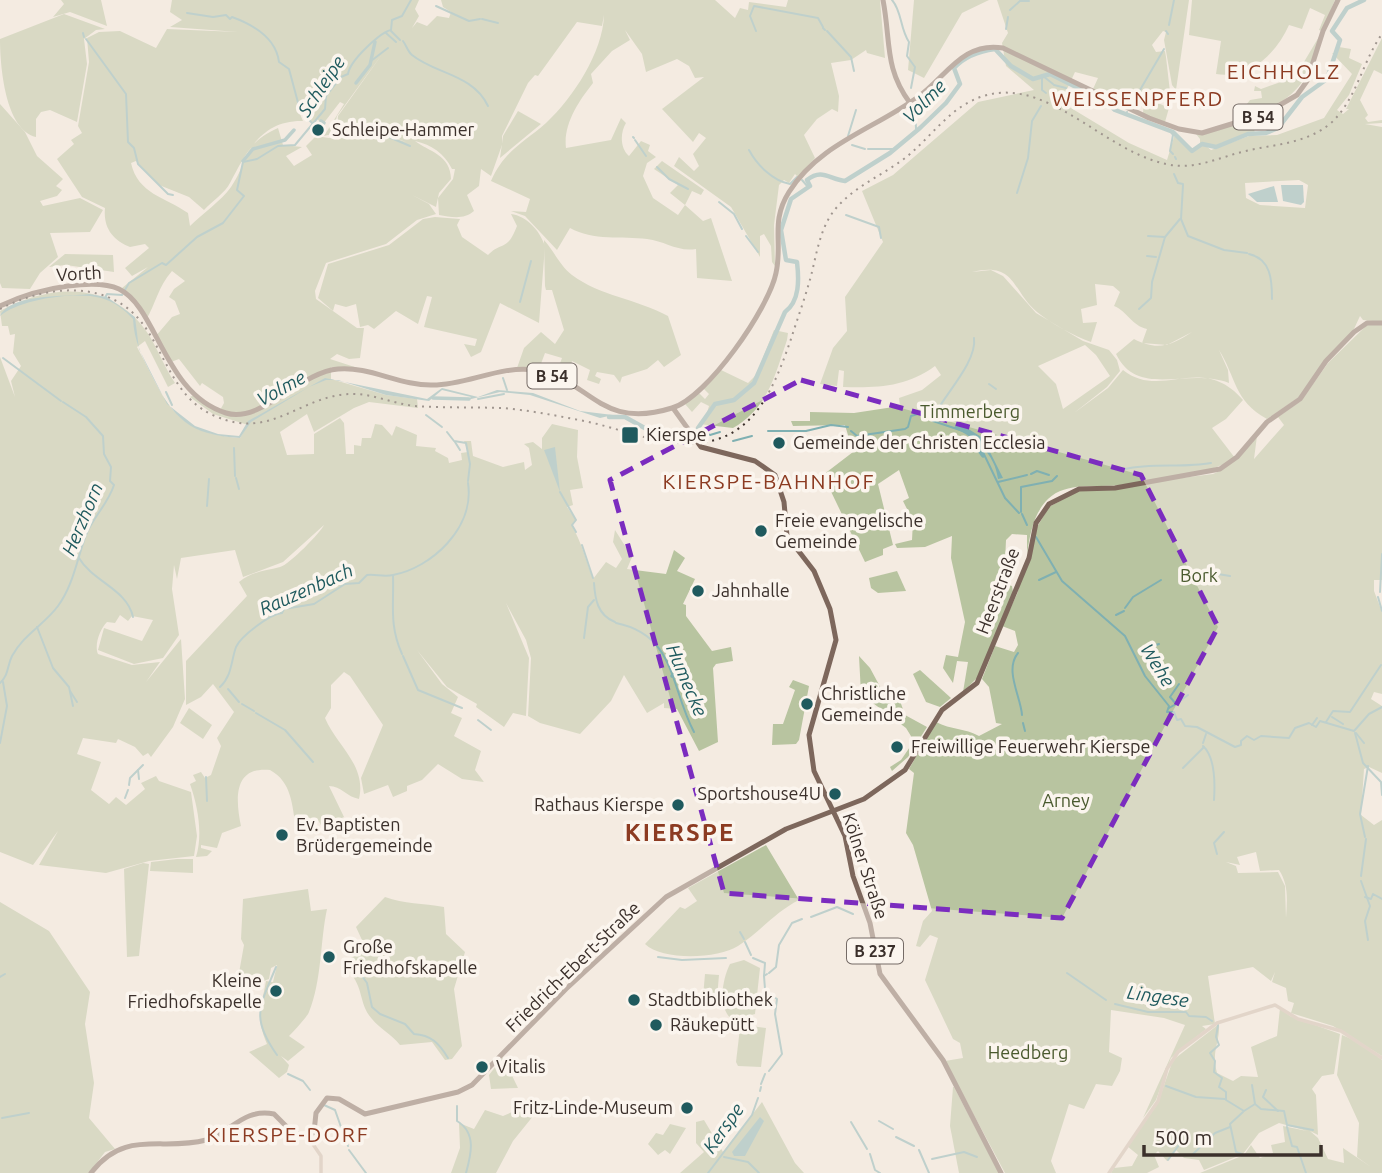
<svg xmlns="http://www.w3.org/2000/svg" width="1382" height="1173" font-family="Ubuntu,sans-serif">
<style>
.green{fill:#b8c4a0;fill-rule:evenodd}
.water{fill:#7fb0b2}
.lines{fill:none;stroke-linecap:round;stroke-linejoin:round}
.stream{stroke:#7fb0b2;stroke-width:2}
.canal{stroke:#7fb0b2;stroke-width:3.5}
.river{stroke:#7fb0b2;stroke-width:4.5}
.minor{stroke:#cdbbac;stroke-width:3.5}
.major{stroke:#7d675c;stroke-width:5}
.rail{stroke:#3b302b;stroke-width:2;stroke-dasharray:2 5;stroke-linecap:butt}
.marked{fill:none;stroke:#7b2cbf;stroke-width:5;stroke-dasharray:14 9;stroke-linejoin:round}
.poi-dot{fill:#1f5a5e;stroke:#fbf5ee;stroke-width:2.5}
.labels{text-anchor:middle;stroke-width:7;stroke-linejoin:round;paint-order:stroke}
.shield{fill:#fbf5ee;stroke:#756b66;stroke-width:2}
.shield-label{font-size:16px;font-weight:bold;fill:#3b302b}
.poi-label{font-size:18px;fill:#3b302b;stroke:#fbf5ee;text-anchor:start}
.street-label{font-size:18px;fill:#3b302b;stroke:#fbf5ee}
.park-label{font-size:18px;fill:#4a5a2e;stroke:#fbf5ee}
.water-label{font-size:19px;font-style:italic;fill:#1f5a5e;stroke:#fbf5ee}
.quarter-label{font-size:21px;letter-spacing:2px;fill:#8c3b22;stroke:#fbf5ee}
.district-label{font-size:24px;font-weight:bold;letter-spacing:2px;fill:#8c3b22;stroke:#fbf5ee}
</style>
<rect width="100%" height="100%" fill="#f4ebe1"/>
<!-- green -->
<g class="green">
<polygon points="61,0 101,0 107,26 70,12 53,17 64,4"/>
<path d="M172,0h247l-4,9 4,7 -7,12 5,-6 10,4 10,-10 12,2 2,-6 -8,-5 -2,-7h274l20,18 5,-10 8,2 1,-8 37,5 2,-7h92l5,58 -18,-5 -1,-3 -15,10 -20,3 8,33 -1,16 -6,-3 -15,10 -13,16 11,23 -17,19 -3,-3 -6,9 -5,-3 -5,5 -5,40 1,41 -3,-4 -1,-16 -7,-12 -4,2v21l-29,-50 -57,-41 5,-9 15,14 5,-5 -6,-12 13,-16 -7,-5 -6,9 -31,-33 42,-32 -9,1 -6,-12 -12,-7 -31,13 -4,-18 -17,-24 5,10 -18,11 -21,23 2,9c-14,18 -30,41 -27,65l45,-8 10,-22 5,5c-6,10 -6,25 3,33l12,-15 9,4 -2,6 8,6 -9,6 -4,13 10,22 25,17 7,-10 -15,-12 8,-8 -24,-16 8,-8 42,29 -3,5 -9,-4 -7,14 18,16 8,-3 21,63 -35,-3 -1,-29c-19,3 -31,-8 -49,-10 -25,-3 -54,2 -77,-11l-13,22 -32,-34 -14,-5 15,1 4,-13 -39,-18c13,-30 31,-37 55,-58 27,-25 57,-71 58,-108l-2,11 -25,-4 -39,54 -3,-1 -7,8 -26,53v9l-11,31 -10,-7 -2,17 -12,9 7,16c-10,9 -23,6 -35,4l-1,-17 15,-19 2,-10h-3c-8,-16 -20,-24 -37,-28 13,10 36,14 36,38l-12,14 -3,14 -24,-12 17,9 7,10 -19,6 -31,24 -60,19 -11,28 1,8 41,29h7l-4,30 -11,1 -12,-5 -7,5 37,12 -36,-4v12l55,16 31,4 1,9 -49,-6 -15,6 -40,24 -7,-18 -27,18 7,23 27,-1v-20l26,-16 4,5 2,31h8v-9l7,1 1,-8h9l4,-14 7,1 10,11 4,-10 21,9 -1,11 20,2 -1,3 13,7 1,5 13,-3 -1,-7 7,-1 -4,-11h7l2,15 30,11 21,-5 1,8 7,-5 -3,-17 -5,-4 9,-2 9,7v-11l10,-14 26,6 -1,27 6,31 -13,2 3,15 -6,2 9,13 -4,6c10,17 14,35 21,53l13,-17 10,6 6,-9 -9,-17 2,-12 17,27 -5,12 39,5 8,-24 11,8 -8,13 18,8 -12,25 3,1v11l26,35 19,-4 2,14 -17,3 -3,4 5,74 -19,9 -22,-42 -13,-1v-5l-17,10 -23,-38 -13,26 -31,33 -40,-11 -12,-7 3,-58 -5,-18 -20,-37 23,55 -3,58 -13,-3 -9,14 -28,-20 1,-3 -30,-17 -30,-37 25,34 16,13 -7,16 11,5 -8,18 27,15 -6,19 9,12 -22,-3 -24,-15 -16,16 -15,6v5l-14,6 -5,-12 -24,9 -3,-16 22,-53 -33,-49 -6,-4 -13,13v23l-6,10c11,27 42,47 34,81 -12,-2 -18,-13 -30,-13l15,31 -22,10 -5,-9 -21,10c-4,-23 -4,-46 -26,-58 -38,-4 -34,32 -29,56l-19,7 -5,15 -16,-3v3l11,3 -5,5 -11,1c7,-23 2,-50 -6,-73l6,-3 -3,-6 8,-3 4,6 6,-3 10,-29 -4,-8 17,-26 -21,-28 -12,13 -15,8v-44l61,-65 -8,-14c14,-11 26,-11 41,-15 9,-2 41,-35 44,-42l-41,37 -40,15 -8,-27 -54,8 -4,21 -3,-14 -2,24 7,46 -16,23 -29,6 -36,-14 6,-22 38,13 11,-21 -21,-4 -4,5 -8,-6 -5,8 -8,-1c-7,7 -13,23 -9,32l34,11 28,-3 -14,20 35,-43 4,60 -12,28 -22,30 -3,-4 -5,3 -8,-9 -17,-8 -2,4 -33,-5 -6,16 24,8 -10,28 18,14 7,-7 10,8 19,-16 -4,-6 15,-7 3,5 32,11 6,44 -3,20 -45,5 -43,12 -67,-8 19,-34 -25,34 -33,-13v-495l15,40 -4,-16 10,-15 -8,-13 2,-19 -5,1 -2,-9h-6l-2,-15c54,-29 114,-29 149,24 9,15 16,33 26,48l-7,4 -23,-46 -8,6c29,53 34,86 103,91l8,-13 -35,-11 -23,-17 4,-2 25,17 5,-9 -1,-6 -21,-14 -2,3 -21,-27 -8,3 -16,-25 17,-20 8,-3 -5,-13 -6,-4 5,-8 11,-8 -13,-10c-14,16 -16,32 -26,49l-24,-32 26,-21 -16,9 -7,-8 24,-20 -4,-4 -15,3c-17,-7 -27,-19 -25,-39l-23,-11 -25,-38 17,-15 -3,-4 11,-7 -4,-7 11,-64 -2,-24 12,-6 21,-1 36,17 11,-19 71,3 -68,-5 12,-7 -12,-8zM383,53l-45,63 -1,17 35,-4 34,13 -38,-12 -39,8 -13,-2 -10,10 6,9 -18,11 -8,-10 16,-9 -19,-2 -5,-17c-39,18 -28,32 -47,59 -10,14 -28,26 -41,39l-2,-13c-23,-16 -50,-19 -57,-50l5,-2 23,24 30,12 15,13c8,-9 21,-17 26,-27 17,-32 32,-63 73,-62l-7,-16 16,18 5,-4 6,5 17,-22 4,2 -20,32 8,-2 5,-18z"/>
<polygon points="914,0 989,0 962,13 924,78 908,70"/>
<path d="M997,0h192l-13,90 -4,-5 -8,-45 2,-8 -3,-1 -11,14 4,7 9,-1 1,6 4,35 -14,4 2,7 11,5 -4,14 -22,-8 1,-15 -11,-4 -7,10 -33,-16 5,-11 -23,-6 -14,30 68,41 38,17 8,-26 19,16 6,-4v-7l-4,-5 56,-13 3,12 -34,10v3l-16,-1 6,5 38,-14 28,-1 47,-17 28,-44 -20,-21 5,1 2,-7 12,2 -2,9 13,6 -13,31 -12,15 6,4 6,-5h-3l36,-71v36l-8,-4 -14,30 8,15 -3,3 3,4 14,-2v3l-17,1 17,3v195l-19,-2 -3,-4 -6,13 -55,68 -32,22c-33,-18 -31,-42 -48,-69l9,20 1,13c-42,-16 -91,16 -113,-29l18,-15c23,12 37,7 58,-7l-25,13 -25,-2 5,-14c-15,-3 -20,-18 -33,-23l6,-14 -7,-6 -18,-2 2,21 -16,4 2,14 14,-1 -6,20c-17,-6 -39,-18 -54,-30 -25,-21 -21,-51 -65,-40l19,-2 12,6 33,37 47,28 26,9 8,10 3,11 -13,16 -33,26 34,-25 15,-18c39,31 78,-18 120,30l-17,19 -14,9 23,30c-27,18 -81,23 -115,27 -24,3 -53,-4 -72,14 -15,15 -18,36 -21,55v-19l-15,-1 -6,6 -2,44 8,2 1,6 -34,84 -16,16 5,-30 -11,-1 -4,22 -10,-15 3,-13 12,2 7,-35 -14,-64 1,-22 -27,11 -28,1 -2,-4 17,-4 1,-19 -10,-20 6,-3 -10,-28 -21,14 15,61 -10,4v6l-18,7 -42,-87 30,-23 -8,-27 -52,1 -2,-5h19v-9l44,1 46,-7 -1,-8 23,-8 19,-15 -6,-9c-28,21 -58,22 -92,21l1,-16 -5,-1 -2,16 -17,-2 13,-36 14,-17 -2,-34 38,-55 -21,-51 31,-16 85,-73 56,-12 -28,-24 -4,-23 6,-10zM1299,180l9,5 -3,23 -45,-3 -14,-7 -1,-15zM1085,345l11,10 14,21 -47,33 -7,-25 -18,-18z"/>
<path d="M1192,0h143l-13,31 -3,-1 6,-15 -15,-7 -8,21 -13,-4c-13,29 -39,54 -73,49l5,-33 -32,-6z"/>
<path d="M64,14l41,15 -9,1 -12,9 3,25 -10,58 -27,-12 -9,2 -5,7v18c-31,-7 -36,-72 -36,-98z"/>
<path d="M1320,35c-14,43 -13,52 -53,76l-12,-5 -13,4 8,-10 12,-2 -1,-7h-7l1,-5 6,3 34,-12z"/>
<polygon points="0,104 25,132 37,156 63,179 56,186 62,190 57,196 40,201 43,206 80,198 103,210 90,232 50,233 58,257 40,273 30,289 2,288 0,283"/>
<polygon points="518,111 541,124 500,158 503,136"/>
<path d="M511,214c16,2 29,17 34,32l-6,77 -39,-20 -19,49 -10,5 -7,-13 11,2 2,-7 -53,-12 8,-30 -5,-1 -9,28 -22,-13 -22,18 -6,-4 -8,2 -4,-23 -10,3 -11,-3 -2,7 -15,-13 10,-34 61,-19 34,-26 12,-2 25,2 -3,6 5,12 26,18c14,-14 19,-3 29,-29z"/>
<path d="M544,240c10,11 16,26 28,35 28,21 65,24 96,41l13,39 -17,12 -6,-7 -11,9 -25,8 -2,6 -6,-8 -17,-3 -2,4 6,3 -2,5 -12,-4 3,-10 -18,-9 -7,18 -9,-5 6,-16 -17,-5 -6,16 -22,-1 7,-20 17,-16 14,12 9,-14 -12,-40h-6l-1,-4z"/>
<polygon points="65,254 113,255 114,272 66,265 49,267"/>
<path d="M1367,325h15v255h-8v11l8,21v82l-8,-2 -3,7 11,7v67l-13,-6 -5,2 -3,46 13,10 8,-5v236l-49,-30 -42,-13 3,-10 -6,-2 -2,-13 -14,-6 3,-10 -4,9 -18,-14 -45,9 7,48 -13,2 4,3 -35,29 -15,42 -13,18 42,-93 -21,-7 -53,-8 -2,42 13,6 -2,13 -8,15 -16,-2 -12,25 -15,-5 -18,57 5,12h-51l-60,-112 18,-3 -3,-15 -7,-4 -28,-59 13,-42 -8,-3 -10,12 -4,-1 7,-25 9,-10 -19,-66 -7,-12 8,-60 -5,-4 27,-47c15,8 29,6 43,14l23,-12 -6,-1 -7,-36 -7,-8 13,-33 19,6 4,-7 -3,-14 -13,-5 15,-32 20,-67 12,-20 29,-16 135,-17 9,-4 35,-34 -3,23 30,-34 -6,-8 23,-16 27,-38zM1256,852l4,19 19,-1c10,15 8,31 7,48l-1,-32 -7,-14 -40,1 -2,-7 -10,-4 14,3 -3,-8z"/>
<path d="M774,330l14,3 -1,7c-12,35 -19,68 -54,88l-34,-4 7,-8 3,-10 -8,-4 -9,10 -7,-8 13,-12 7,7 4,-5 -6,-6 18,-18 27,13 8,-8z"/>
<polygon points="897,571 906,591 878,593 871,588 869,578"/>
<polygon points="859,656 870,668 884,694 899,698 905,715 927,727 908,757 892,771 890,767 901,760 914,741 906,728 861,694"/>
<polygon points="920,670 951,698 940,707 926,702 913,674"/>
<polygon points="793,680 809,686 799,740 796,744 772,745 773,724 783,724 795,690 789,687"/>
<polygon points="189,708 212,725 203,739 180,723"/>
<path d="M766,845l33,55c-24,12 -39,32 -61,46 -20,13 -76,15 -93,-2l35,-37 5,2 12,-8 -9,-13z"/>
<polygon points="177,859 193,859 193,873 150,871 151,862"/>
<polygon points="143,863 149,864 139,956 127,957 124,869"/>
<path d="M308,889l3,22 16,-2c-7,33 -5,71 -18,103 -1,4 -16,20 -20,24l16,11 -17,14 -7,-5 8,9 -2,7 -8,6 -30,-26 18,-8c-12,-29 -6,-34 -1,-63l7,1 4,-17 -6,3 -2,11 -24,9 -8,-4 7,-39 -3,-6 2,-40z"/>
<path d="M385,897c19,7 38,6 59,10l2,27 19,18 -11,37 8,57 -10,13 -7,1 -13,-18 -32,3c-9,-11 -21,-17 -28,-26 -14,-16 -7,-30 -24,-49v-11l19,-8 -11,-24z"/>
<polygon points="0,902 49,931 90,992 85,1024 94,1083 89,1118 115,1149 105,1152 89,1173 0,1173"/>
<path d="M744,960l16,8 -5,46 -22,6c-16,-11 -11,-40 -3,-56z"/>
<polygon points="705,974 719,975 717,998 703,997"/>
<path d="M1280,1008l10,8 50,18 -6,40 -12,2 -10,13 4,6 2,40 -8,-4 8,7 10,21 16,4 -1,-15 28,19 -14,-10 2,-34 -22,-48 5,-40 17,7 23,18v113h-182l44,-18 7,-10 9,13 13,-5 -2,-8 14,-3 -2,-16 24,5 -28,-8 -20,10 -16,21 -39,16 -5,-10 -15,-2 -8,-8 -9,11 -9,-10 -4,4 5,12 -12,6h-36l3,-5 18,-2 6,-11 -11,-9 31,-44 15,-42 46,-36c1,20 -8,26 -2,49l16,8 8,-5 17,1 -7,-30 26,-11z"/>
<polygon points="744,1025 766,1028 761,1067 738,1066 736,1062 740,1028"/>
<polygon points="503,1057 518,1088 491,1089 489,1075"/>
<polygon points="953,1087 954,1087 999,1173 959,1173 950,1126"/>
<polygon points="762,1102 795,1163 804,1173 680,1173 704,1152 696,1143 696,1122 704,1120 723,1152"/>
<polygon points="533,1103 538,1110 513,1141 496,1173 451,1173 460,1148 459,1123 474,1129 485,1110 503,1116"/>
<polygon points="670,1124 686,1128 670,1154 665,1150 658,1155 648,1144 656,1133 663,1135"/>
</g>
<!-- water -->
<g class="water">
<polygon points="1281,185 1303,185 1304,202 1301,205 1283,201"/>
<polygon points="1274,186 1278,202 1257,202 1248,194"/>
<path d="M89,294l18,3 28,20 4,32 28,55 28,22 23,8 21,2 9,-15 77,-43 102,21 15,-11 36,9 19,-7 36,3 47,18 33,4 -13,3 -70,-23 -30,-3 -33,8 4,-3 -29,-7 -13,11 -43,-6 -48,-15h-12l-17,7 -58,35 -11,16c-51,-3 -66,-19 -88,-62 -10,-20 -18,-35 -19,-57 -8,-9 -20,-18 -32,-21 -25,-7 -81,1 -101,18 11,-23 67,-19 89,-22z"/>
<path d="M957,422l26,16 20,40 -5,1c-3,-25 -22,-41 -44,-51z"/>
<polygon points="555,447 560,492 544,450"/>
<polygon points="760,1117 764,1121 745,1156 734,1156 732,1152"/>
</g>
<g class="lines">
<!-- stream -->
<g class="stream">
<path d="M892,0c10,11 8,29 17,42l-2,14 8,11 -4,21"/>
<polyline points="1020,1 1029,1"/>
<polyline points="436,6 469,21 480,19"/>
<polyline points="1010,10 1021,0"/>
<path d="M187,13l26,4 13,-2 4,4 2,-2c22,8 44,21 47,45l10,7 11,41 12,13"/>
<polyline points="482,19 498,23"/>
<polyline points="1169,25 1174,0"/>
<polyline points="823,28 825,30"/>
<polyline points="1006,29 1008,17"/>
<polyline points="391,31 400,40"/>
<polyline points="756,31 750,16 754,6 818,18 823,27"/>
<polyline points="827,31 851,57 854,71"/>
<polyline points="1166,31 1168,34"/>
<polyline points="83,33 84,37"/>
<polyline points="386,33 396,42"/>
<polyline points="86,39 126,94 128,142 134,148 138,164 168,194 173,195"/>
<path d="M403,41c3,4 5,11 9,14 23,19 61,19 76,51"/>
<polyline points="371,61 388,48"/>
<polyline points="1042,75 1042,90 1046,93"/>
<polyline points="1043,76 1053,84"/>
<polyline points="1054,85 1066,88"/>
<polyline points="915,105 916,129"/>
<polyline points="1130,107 1164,49"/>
<polyline points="1126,114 1127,112"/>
<polyline points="1170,131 1173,135 1170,151 1173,154"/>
<polyline points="377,132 410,146"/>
<polyline points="343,136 357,134 364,137"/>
<polyline points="848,136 856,110"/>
<polyline points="633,137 634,138"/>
<polyline points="635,140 646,156"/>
<polyline points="852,145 865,149"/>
<polyline points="868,149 893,149"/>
<path d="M749,150c8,15 24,31 41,34l7,-7"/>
<polyline points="1175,157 1176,159"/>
<polyline points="657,167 669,179 688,189"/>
<polyline points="1174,174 1178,183 1183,184"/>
<polyline points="802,180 808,187"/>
<polyline points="1183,185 1181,219 1188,236 1224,250 1247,253"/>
<polyline points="1017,193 1028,158 1032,121 1041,106"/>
<polyline points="719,202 734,214 742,229"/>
<polyline points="846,215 879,227 881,238"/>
<polyline points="746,236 758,252"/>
<polyline points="1148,236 1165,237 1180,219"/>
<path d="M1249,254c22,5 23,26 23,45"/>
<polyline points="1147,256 1156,257"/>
<path d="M105,298l2,-4 15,1 7,-12 33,-20 4,2 31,-28 26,-14 21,-27 -7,-6 6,-28 14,-3 21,-13 17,-1 30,-36 1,-13 15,-19 7,-3c2,-14 33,-42 43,-44l1,-10 10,-4 9,-16"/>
<polyline points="520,302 531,261"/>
<polyline points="1139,309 1151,298 1152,282 1165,237"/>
<polyline points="3,358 61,401"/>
<polyline points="503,378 507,390"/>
<polyline points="989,384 996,389"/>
<polyline points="166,392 172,405"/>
<polyline points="478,399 504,394"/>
<path d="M931,411l7,-2c11,-19 39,-49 36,-71"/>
<polyline points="426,415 442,427"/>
<polyline points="698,428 710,435 720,432"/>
<polyline points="768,431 806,431 831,425 848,427"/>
<polyline points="851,431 857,436 905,429 908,427 911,416 931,410 933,421 969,433 980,446 1005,498 1019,513"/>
<polyline points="447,432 454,441 466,443 470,464 468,481"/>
<polyline points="733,441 752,436"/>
<polyline points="455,442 460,450"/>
<polyline points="234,448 235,476"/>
<path d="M1125,469c26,-6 59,-1 86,-6"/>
<polyline points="1031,474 1037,471 1049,475"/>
<polyline points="236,478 239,489"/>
<polyline points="998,482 1027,475"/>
<polyline points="560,492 576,520 572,525 576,532"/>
<polyline points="207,506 209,479"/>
<polyline points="1021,512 1021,487 1052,481 1057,476"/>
<polyline points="1022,514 1027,525"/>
<polyline points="1036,537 1062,581 1125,636 1145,676 1169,706 1167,712 1174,712 1177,720 1181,719 1185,726 1197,727 1235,747 1241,745 1241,741 1247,736 1254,740 1261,736 1289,738 1295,728 1309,723 1316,727 1320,721 1354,731 1369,714 1382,707"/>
<polyline points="582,545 593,578"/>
<path d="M79,558c14,24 48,31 54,59"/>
<polyline points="1212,573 1230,576"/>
<path d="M393,576c1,29 -4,49 9,78"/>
<polyline points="1039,580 1056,572"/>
<path d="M594,583c1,15 3,32 21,39"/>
<polyline points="1380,592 1382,554"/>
<polyline points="1378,597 1382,611"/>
<polyline points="1125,608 1133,597 1161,580"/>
<polyline points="1116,615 1124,611"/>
<path d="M616,623c60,12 54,64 78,109"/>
<polyline points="37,627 53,668 69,687 73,706"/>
<polyline points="584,638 588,607 594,600"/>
<polyline points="1147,648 1159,644"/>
<path d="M1018,653c-14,17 3,44 4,62"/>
<polyline points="403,656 418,690 462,708"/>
<path d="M0,683c9,-8 7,-17 12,-27 12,-22 32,-31 46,-50 15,-20 19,-47 28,-71 7,-18 22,-31 28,-50l-4,-4 1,-14 -7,-13 -1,-18 -17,-19 -23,-15"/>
<path d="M220,687c12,-11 11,-26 16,-40 5,-11 34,-33 46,-34l2,-4 30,-5 31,-20 14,-1 8,-8c8,-1 17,2 26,0 38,-7 82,-47 75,-92"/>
<polyline points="228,689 239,702"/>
<polyline points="70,691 77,702"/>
<polyline points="242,704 254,711"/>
<polyline points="1176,704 1188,695"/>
<polyline points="1169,708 1176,704 1170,697 1179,684"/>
<polyline points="256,713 285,730 313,762"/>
<polyline points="1332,717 1343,724"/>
<polyline points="478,720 491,730"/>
<polyline points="1326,722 1333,711 1350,712 1381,665"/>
<polyline points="1023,723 1025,731"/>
<polyline points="1312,725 1317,718"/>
<polyline points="1355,733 1363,763 1381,782 1382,795"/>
<polyline points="1356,733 1364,743"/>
<polyline points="0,743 7,706 3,682"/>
<polyline points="1203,743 1206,734"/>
<path d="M1203,746c12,11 12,39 11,54"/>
<polyline points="1183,768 1204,747"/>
<polyline points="138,770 139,779"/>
<polyline points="206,777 207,801"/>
<polyline points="129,785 130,778 143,765"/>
<polyline points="125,798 128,790"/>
<polyline points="1365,837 1360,814 1368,766"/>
<polyline points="1217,854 1214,843 1224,832"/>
<polyline points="1361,876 1366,839"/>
<polyline points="1361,881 1370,906 1365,921 1368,940"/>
<polyline points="1365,897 1371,899 1373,894 1382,899"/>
<polyline points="811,917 837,907 853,914"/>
<polyline points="740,932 744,939"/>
<polyline points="745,942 751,955"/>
<polyline points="658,957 682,960 726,958"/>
<polyline points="753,958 765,963 764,976"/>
<path d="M355,966l12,17 5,24 8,7 25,10 9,10c17,1 25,9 34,24"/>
<path d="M276,967c-16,39 -26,50 1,88"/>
<polyline points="769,973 776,967 779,945 792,923 802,919"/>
<polyline points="1067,973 1106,1000"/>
<polyline points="0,977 5,974"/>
<polyline points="765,989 764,976 767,974"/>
<polyline points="768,993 777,999 775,1014 782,1054 769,1071"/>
<polyline points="1115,1004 1148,1012 1186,1012 1189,1016 1206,1017 1212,1021"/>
<polyline points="1218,1025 1216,1037 1219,1045 1210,1053 1215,1061 1214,1072 1222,1078 1219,1087 1226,1092 1226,1100 1244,1111 1255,1104 1261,1109 1284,1111 1287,1125 1313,1130"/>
<polyline points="288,1074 303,1081 310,1090"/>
<polyline points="761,1084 765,1074"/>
<polyline points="1252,1085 1255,1104"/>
<polyline points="1166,1086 1196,1097 1225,1099"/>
<polyline points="1266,1090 1263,1097 1278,1111"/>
<polyline points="760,1091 761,1087"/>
<polyline points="324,1105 335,1110 341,1127"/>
<path d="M457,1106v15c20,12 14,34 9,52"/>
<polyline points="2,1118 29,1113"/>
<polyline points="879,1121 893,1129"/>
<polyline points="851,1122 867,1149"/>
<polyline points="1287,1127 1292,1146 1297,1147 1306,1173"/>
<polyline points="342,1130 348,1146"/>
<polyline points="896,1137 914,1146"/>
<polyline points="349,1150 366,1173"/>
<polyline points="919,1150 929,1173"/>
<polyline points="870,1154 875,1170 880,1173"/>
<polyline points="1242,1154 1236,1152 1230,1124 1243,1112"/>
<polyline points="1192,1155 1215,1133 1230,1127"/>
<polyline points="724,1157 748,1162 759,1173"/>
<polyline points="932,1159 964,1152 977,1157"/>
<polyline points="1168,1160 1179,1145"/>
<polyline points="708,1173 752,1115 758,1098"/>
</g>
<!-- canal -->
<g class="canal">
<polyline points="356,83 370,65 375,42"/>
<polyline points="321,121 324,123"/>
<polyline points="243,161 253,149 285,140 294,130"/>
<polyline points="433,398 469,399"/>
<polyline points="980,452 983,456"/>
<polyline points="672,676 673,675"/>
</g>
<!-- river -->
<g class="river">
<polyline points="609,417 625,417 650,431 690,433"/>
<path d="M698,428l17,-24 19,-4 20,-17 31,-71c15,-11 14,-33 12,-50l-11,-2 -5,-30 10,-31 19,-13 -3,-6c15,-12 22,-1 38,1l45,-28 30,-25 26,-25 14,-19 -6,-16c11,-12 26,-17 41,-19l16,17 22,13 17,-5 56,28 9,8 58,22 19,19 10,-7 14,3 32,-13 18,-1 12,-5 24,-31 25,-18 13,-39 -8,-9 15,-23 17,-8"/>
</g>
<!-- minor -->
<g class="minor">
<polyline points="308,1137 321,1156 321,1173"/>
<polyline points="1109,1173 1158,1101 1167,1069 1178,1052 1217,1023 1275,1005 1298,1019 1341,1031 1382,1058"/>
</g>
<!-- major -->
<g class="major">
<path d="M883,0c8,41 1,68 27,103"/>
<path d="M0,306c21,-10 45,-17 68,-20 15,-2 36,-4 51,3 38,18 45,105 107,124 35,11 74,-41 112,-44 31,-3 63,17 95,16 33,0 69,-20 101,-15 56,8 64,61 138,38 35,-10 97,-100 104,-135 7,-31 -6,-51 13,-81 30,-48 85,-63 129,-95 28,-20 45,-56 85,-49l146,70 30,11 23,4 62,-19 33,-19 10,-14 16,-50 15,-31"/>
<polyline points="673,408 701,447 755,461 775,475 784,502 787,536 814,571 830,609 836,640 809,735 814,771 845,836 853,876 870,923 880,974 943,1060 1001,1173"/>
<path d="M91,1173c34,-45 71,-21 115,-33 26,-8 37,-32 68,-26l17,17 16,6 7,-5 2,-19 11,-15 12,1 26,15 93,-22 14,-7 94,-96 100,-92 120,-68 78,-30 41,-29 37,-60 35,-27 52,-125 7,-35 13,-19 30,-15 36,-1 105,-19 17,-12 30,-35 33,-23 26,-38 28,-29 13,-9h15"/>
</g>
<!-- rail -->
<path class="rail" d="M0,309c48,-25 114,-31 147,21 21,32 30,70 68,86 58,26 87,-24 141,-22 20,1 39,10 59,12 29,2 58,1 87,2 25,2 51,7 77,12 34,6 66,21 101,23 69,5 91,-47 110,-101 7,-22 15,-44 21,-66 5,-20 8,-40 18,-58 18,-30 55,-42 81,-64 15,-13 28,-29 44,-42 77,-60 140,37 212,52 30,7 55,-8 84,-14 28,-6 57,-7 81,-27 26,-24 31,-61 51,-89"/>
</g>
<!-- marked area -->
<path d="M0 0H1382V1173H0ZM801,380l340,95 77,152 -156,291 -338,-25 -114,-413z" fill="#f4ebe1" fill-opacity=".55" fill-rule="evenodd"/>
<path class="marked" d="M801,380l340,95 77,152 -156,291 -338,-25 -114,-413z"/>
<!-- markers -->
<g class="poi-dot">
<circle cx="318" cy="130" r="7"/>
<rect x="621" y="426" width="18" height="18" rx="3.5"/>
<circle cx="779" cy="443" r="7"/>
<circle cx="761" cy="531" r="7"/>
<circle cx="698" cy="591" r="7"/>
<circle cx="807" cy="704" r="7"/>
<circle cx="897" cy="747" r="7"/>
<circle cx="835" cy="794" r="7"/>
<circle cx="678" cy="805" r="7"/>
<circle cx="282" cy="835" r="7"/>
<circle cx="329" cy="957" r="7"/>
<circle cx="276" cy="991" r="7"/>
<circle cx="634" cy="1000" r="7"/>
<circle cx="656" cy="1025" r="7"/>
<circle cx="482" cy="1067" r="7"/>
<circle cx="687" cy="1108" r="7"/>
</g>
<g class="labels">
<!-- shield labels -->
<g class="shield">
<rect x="1233.5" y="104.5" width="49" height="25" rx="5"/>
<rect x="527.5" y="363.5" width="49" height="25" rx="5"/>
<rect x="847" y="938.5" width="56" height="25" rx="5"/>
</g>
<g class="shield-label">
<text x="1258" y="123">B 54</text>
<text x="552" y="382">B 54</text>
<text x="875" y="957">B 237</text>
</g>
<!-- poi labels -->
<g class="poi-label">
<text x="332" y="136">Schleipe-Hammer</text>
<text x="646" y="441">Kierspe</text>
<text x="793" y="449">Gemeinde der Christen Ecclesia</text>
<text x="775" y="527">Freie evangelische<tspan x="775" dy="21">Gemeinde</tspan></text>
<text x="712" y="597">Jahnhalle</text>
<text x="821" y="700">Christliche<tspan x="821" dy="21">Gemeinde</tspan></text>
<text x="911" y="753">Freiwillige Feuerwehr Kierspe</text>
<text x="821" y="800" text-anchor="end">Sportshouse4U</text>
<text x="664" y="811" text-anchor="end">Rathaus Kierspe</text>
<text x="296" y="831">Ev. Baptisten<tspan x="296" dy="21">Brüdergemeinde</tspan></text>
<text x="343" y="953">Große<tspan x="343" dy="21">Friedhofskapelle</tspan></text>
<text x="262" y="987" text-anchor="end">Kleine<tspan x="262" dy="21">Friedhofskapelle</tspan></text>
<text x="648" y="1006">Stadtbibliothek</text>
<text x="670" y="1031">Räukepütt</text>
<text x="496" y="1073">Vitalis</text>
<text x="673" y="1114" text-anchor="end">Fritz-Linde-Museum</text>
</g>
<!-- street labels -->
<g class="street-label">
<text transform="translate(79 274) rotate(-3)" y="6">Vorth</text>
<text transform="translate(998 591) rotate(-69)" y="6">Heerstraße</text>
<text transform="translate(865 866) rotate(72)" y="6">Kölner Straße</text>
<text transform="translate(573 967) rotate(-44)" y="6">Friedrich-Ebert-Straße</text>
</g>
<!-- park labels -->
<g class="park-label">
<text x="970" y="418">Timmerberg</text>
<text x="1199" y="582">Bork</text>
<text x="1066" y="807">Arney</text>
<text x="1028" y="1059">Heedberg</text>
</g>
<!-- water labels -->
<g class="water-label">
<text transform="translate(321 86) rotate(-56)" y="7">Schleipe</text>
<text transform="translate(924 101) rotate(-45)" y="7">Volme</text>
<text transform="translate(281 388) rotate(-29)" y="7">Volme</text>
<text transform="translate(82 519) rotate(-67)" y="7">Herzhorn</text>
<text transform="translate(306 589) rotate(-24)" y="7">Rauzenbach</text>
<text transform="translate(1158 665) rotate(58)" y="7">Wehe</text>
<text transform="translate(687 680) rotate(67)" y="7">Humecke</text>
<text transform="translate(1158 996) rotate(8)" y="7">Lingese</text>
<text transform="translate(723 1128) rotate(-55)" y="7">Kerspe</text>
</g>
<!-- quarter labels -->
<g class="quarter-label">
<text x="1284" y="79">EICHHOLZ</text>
<text x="1138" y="106">WEISSENPFERD</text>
<text x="769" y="489">KIERSPE-BAHNHOF</text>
<text x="288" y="1142">KIERSPE-DORF</text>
</g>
<!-- district labels -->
<g class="district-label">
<text x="680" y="841">KIERSPE</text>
</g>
</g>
<!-- scale -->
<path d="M1144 1145v10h177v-10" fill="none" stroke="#3b302b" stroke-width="3.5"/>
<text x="1154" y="1145" font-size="21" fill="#3b302b" stroke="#fbf5ee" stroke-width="5" paint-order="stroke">500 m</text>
</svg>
